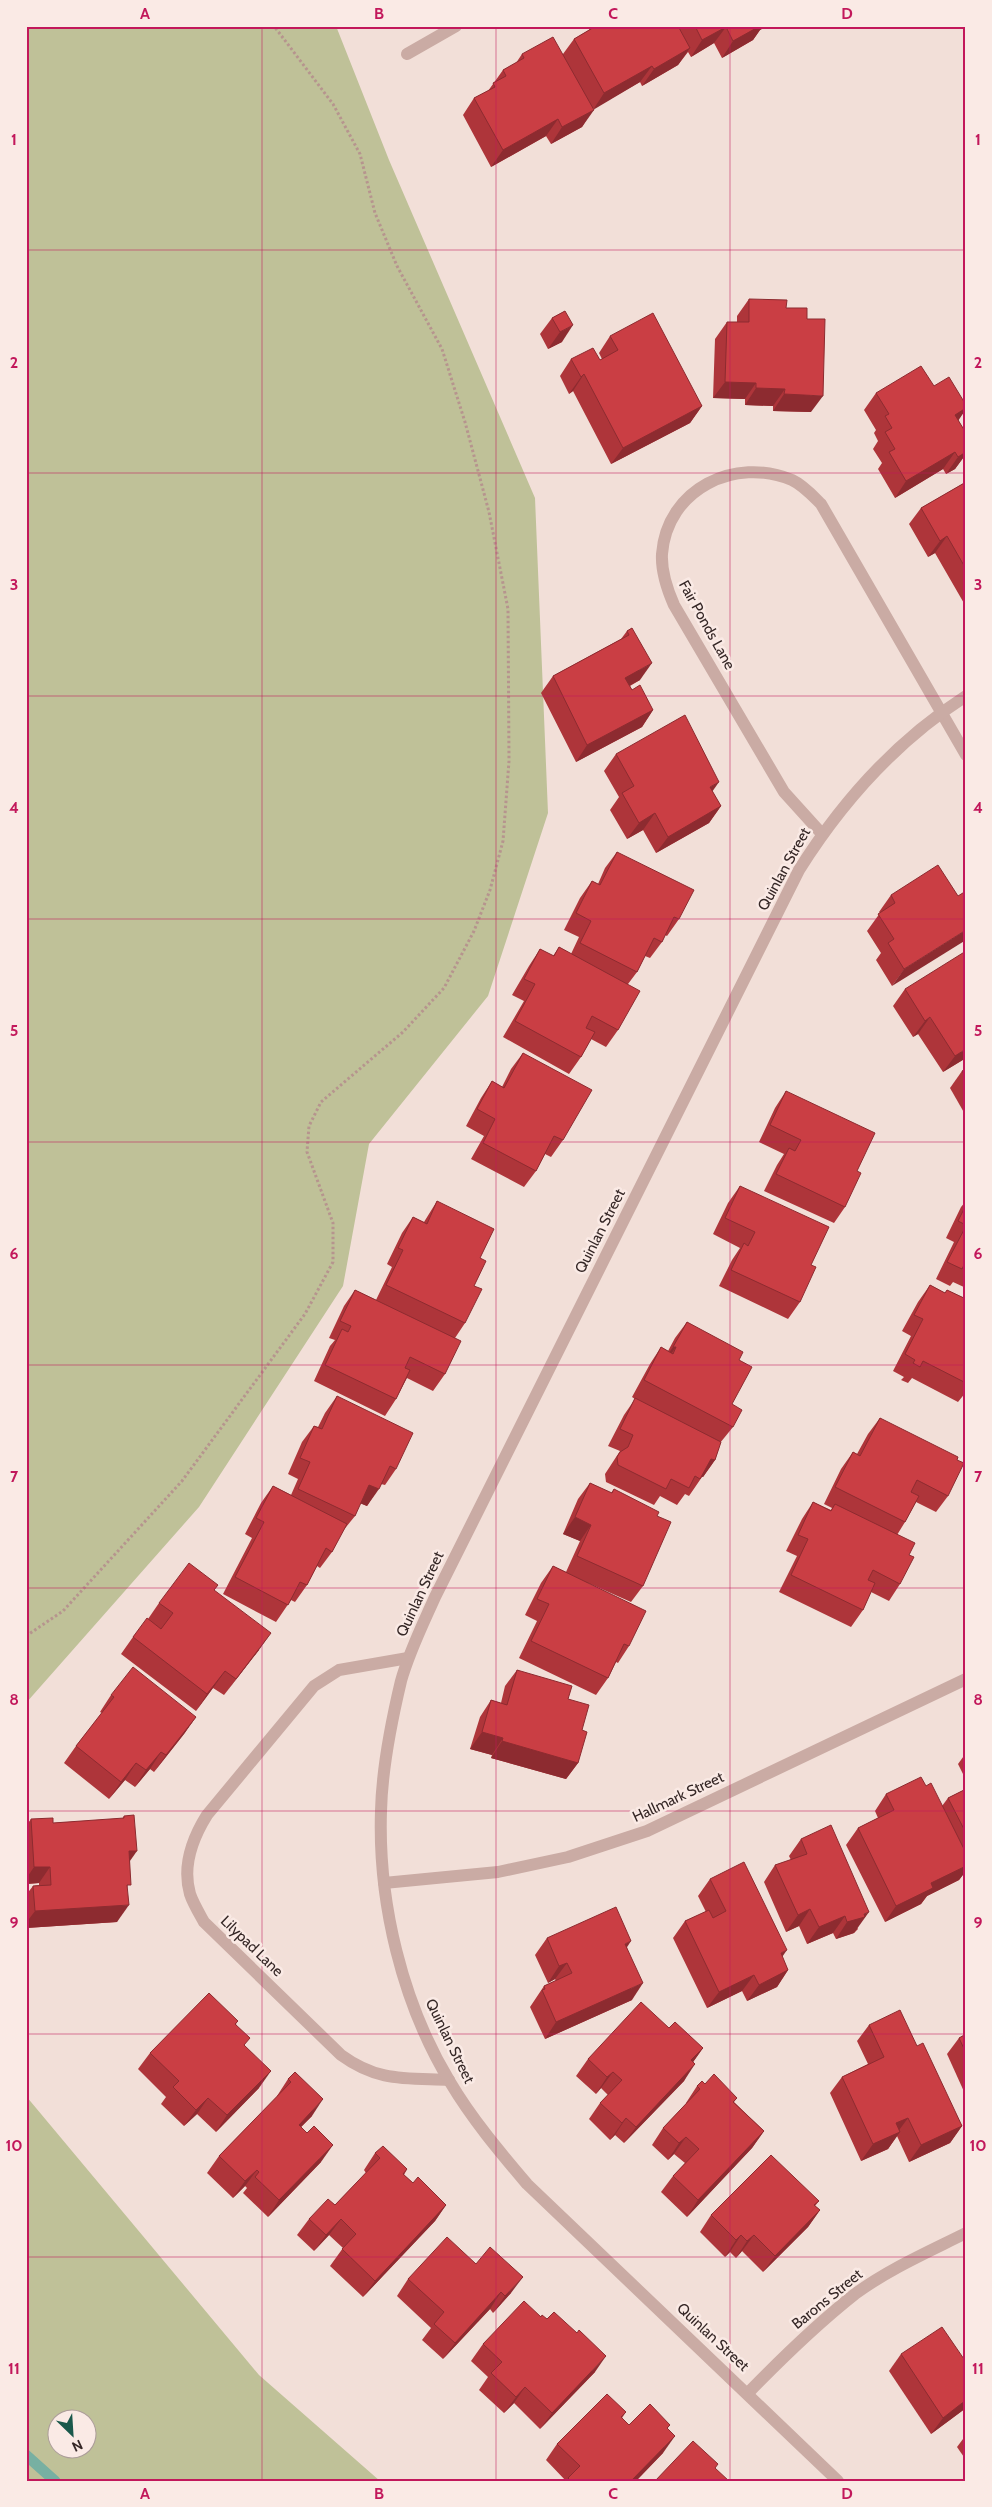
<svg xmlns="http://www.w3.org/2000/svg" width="992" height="2507" font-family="Cabin,sans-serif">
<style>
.green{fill:#bfc198;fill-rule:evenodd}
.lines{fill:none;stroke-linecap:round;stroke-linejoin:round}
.stream{stroke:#77b0a2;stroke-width:11}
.path{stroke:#b6948e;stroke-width:3;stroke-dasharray:2.5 2.5;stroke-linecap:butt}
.street{stroke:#caaba4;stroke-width:12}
.wall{fill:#ae353a}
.shaded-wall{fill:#8d2b30}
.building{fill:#ca3e44;stroke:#8d2b30}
.grid{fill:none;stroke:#c2185b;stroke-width:1;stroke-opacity:0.55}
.labels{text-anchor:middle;stroke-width:5;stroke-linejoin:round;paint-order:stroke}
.street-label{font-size:15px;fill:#352726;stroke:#faeae5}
.neatline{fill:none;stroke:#c2185b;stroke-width:2}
.grid-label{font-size:16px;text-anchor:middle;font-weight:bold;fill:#c2185b}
</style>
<rect width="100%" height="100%" fill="#f2dfd8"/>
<!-- green -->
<g class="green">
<polygon points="26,26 336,26 389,160 535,498 548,813 488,996 369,1144 343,1286 199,1507 26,1703"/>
<path d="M26,2096l233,279 121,106h-354zM58,2420h30v30h-30z"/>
</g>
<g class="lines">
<!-- stream -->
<polyline class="stream" points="26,2455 55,2481"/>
<!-- path -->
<polyline class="path" points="26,1636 63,1611 182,1481 305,1314 333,1262 333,1223 307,1152 309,1126 321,1102 403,1032 444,988 474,931 490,890 503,841 509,761 508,609 489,512 465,422 442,349 397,266 375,213 360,154 333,104 274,26"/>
<!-- street -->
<g class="street">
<polyline points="407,54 456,26"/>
<path d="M822,834l-38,-42 -110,-187c-7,-16 -13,-33 -12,-51 5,-65 73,-98 130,-74 11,5 20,15 29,24l145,251"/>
<path d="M408,1658l-69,12 -25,16 -107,129c-15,24 -25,51 -17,79 3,9 9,19 14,28l137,133c37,27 64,23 108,25"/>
<polyline points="384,1883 498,1872 568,1857 647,1831 966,1679"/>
<path d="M748,2393c34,-35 69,-69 107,-99 34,-25 73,-42 111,-61"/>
<path d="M838,2481l-311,-297c-28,-33 -55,-65 -77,-102 -48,-79 -72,-180 -69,-271 1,-44 10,-88 20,-130 8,-29 22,-57 34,-84l364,-727c44,-70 97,-129 167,-174"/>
</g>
</g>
<!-- wall -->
<g class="wall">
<polygon points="591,26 767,26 760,30 753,40 722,58 714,43 691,57 688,52 678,65 642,86 640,82 593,109 582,127 551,144 546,136 491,167 463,115 474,98 488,91 503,70 516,63 522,54 563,54 574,39 589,30"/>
<polygon points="749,299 786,308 807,319 811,412 773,411 773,406 745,405 745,399 713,398 715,339 727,322 737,322 737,316"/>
<polygon points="565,311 562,342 548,349 540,334 552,318"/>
<polygon points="610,336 702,406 690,423 611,464 573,391 569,394 560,376 571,359 600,360 602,359 599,353"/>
<polygon points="934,386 966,405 966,409 958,420 966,433 966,454 955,469 946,474 943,469 895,498 878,469 882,463 873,449 878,441 874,433 876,430 864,410 876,393"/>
<polygon points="966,482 966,604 965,605 935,553 928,557 909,524 921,508"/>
<polygon points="632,628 640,680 630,686 632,690 653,710 642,727 576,762 541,693 553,676 621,639 627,631"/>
<polygon points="616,754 712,791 721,806 709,823 656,853 643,830 627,839 610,810 619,797 604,771"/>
<polygon points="617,852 679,919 667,936 665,935 662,942 650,958 645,956 637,972 628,984 618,1030 606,1047 591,1039 581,1057 569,1074 503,1037 524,1001 512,995 529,966 540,949 553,956 559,947 571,954 579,937 564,930 580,898 592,881 598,884 605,868"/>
<polygon points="891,895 958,896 892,986 876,960 881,953 867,931 880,913 879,912"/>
<polygon points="905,989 966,1058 943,1072 918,1034 913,1037 893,1006"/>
<polygon points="523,1053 563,1140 551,1157 545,1154 536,1171 524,1187 471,1159 484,1136 466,1126 481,1098 492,1081 502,1087 511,1069"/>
<polygon points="966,1069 966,1116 950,1088 962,1071"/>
<polygon points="786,1091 857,1171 845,1207 834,1223 764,1191 777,1165 784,1154 759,1142 775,1108"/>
<polygon points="740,1186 811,1265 800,1302 788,1319 719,1286 732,1260 740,1248 713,1234 728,1203"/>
<polygon points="437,1201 480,1258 465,1323 455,1338 445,1374 433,1391 407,1378 396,1399 385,1416 314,1381 330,1346 335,1340 329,1338 344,1306 355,1290 376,1300 392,1267 387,1264 402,1233 413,1217 424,1222"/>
<polygon points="966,1201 966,1288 953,1282 950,1286 936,1279 954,1242 946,1238 961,1207"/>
<polygon points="930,1285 945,1293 947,1290 966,1299 966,1392 958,1402 912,1378 908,1383 901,1380 904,1377 893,1371 911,1336 902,1331 918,1302"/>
<polygon points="687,1322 739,1360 732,1404 733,1427 720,1443 715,1460 703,1477 702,1477 689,1496 685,1494 677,1505 660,1496 654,1505 606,1482 605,1474 620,1451 608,1446 624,1415 635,1399 632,1397 650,1364 661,1347 668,1351 675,1338"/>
<polygon points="337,1396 396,1469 385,1485 381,1484 367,1506 360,1503 355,1516 342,1532 332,1552 320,1568 317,1566 307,1585 295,1602 291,1600 276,1622 223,1594 252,1538 245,1534 261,1503 273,1486 291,1495 298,1479 288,1474 302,1442 314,1426 318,1427 325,1413"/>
<polygon points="880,1418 948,1496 936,1512 916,1502 905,1522 897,1535 909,1555 900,1584 889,1601 871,1592 863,1610 851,1627 779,1592 797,1556 786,1551 802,1519 813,1502 831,1510 832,1508 824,1504 841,1469 853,1452 857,1454 868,1434"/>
<polygon points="590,1483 611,1493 614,1489 657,1516 643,1586 631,1602 588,1583 629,1646 618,1663 616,1662 608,1678 596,1695 519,1658 537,1621 525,1615 541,1583 553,1566 566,1572 580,1541 563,1534 578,1499"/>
<polygon points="218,1585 214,1590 259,1650 224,1695 213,1688 196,1711 121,1654 133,1637 148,1619 159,1603"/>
<polygon points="517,1670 568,1699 582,1730 578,1763 566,1779 491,1758 492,1755 470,1749 480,1717 491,1700 501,1703 505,1686"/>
<polygon points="111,1695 196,1717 184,1734 154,1772 150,1769 135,1787 125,1780 109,1799 64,1763 76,1746 102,1713 100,1712"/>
<polygon points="966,1753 966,1780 958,1764"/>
<polygon points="926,1786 942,1806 948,1798 966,1789 966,1874 965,1872 959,1880 927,1896 921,1904 885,1922 846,1845 858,1828 878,1818 875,1811 886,1794"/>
<polygon points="124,1816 130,1861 127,1890 117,1922 26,1928 26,1895 33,1886 39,1885 39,1883 26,1884 26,1826 31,1819 53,1823 122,1819"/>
<polygon points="801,1839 858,1929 854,1933 836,1939 833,1933 807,1944 799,1926 786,1932 764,1882 775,1865 791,1860 789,1856"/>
<polygon points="710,1879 782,1957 788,1970 777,1987 747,2001 742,1991 707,2008 673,1938 685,1921 706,1912 698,1896"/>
<polygon points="547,1938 627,1947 632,2000 545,2039 530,2007 544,1986 556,1981 555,1979 548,1983 535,1955"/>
<polygon points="238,2021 236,2024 244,2046 259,2088 216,2132 197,2114 184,2126 161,2104 166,2097 138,2069 150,2053"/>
<polygon points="869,2025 917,2046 962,2126 950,2143 909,2162 897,2136 888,2149 861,2161 830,2093 842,2077 868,2064 857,2041"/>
<polygon points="669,2028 703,2048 693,2062 684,2081 624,2143 615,2135 610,2140 589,2119 600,2103 608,2095 601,2088 596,2094 576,2076 588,2059"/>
<polygon points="966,2034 966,2096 947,2054 959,2038"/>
<polygon points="295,2072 312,2116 301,2127 321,2162 268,2217 243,2193 247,2188 245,2186 233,2198 207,2173 219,2156 277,2097 277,2096 288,2079"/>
<polygon points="705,2084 737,2098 734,2102 764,2131 752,2148 687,2217 661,2192 673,2176 685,2163 674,2154 668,2160 652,2145 663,2128 686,2104 686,2103 697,2086"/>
<polygon points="375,2153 407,2169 404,2175 413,2183 446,2205 435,2221 363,2297 330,2266 343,2248 329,2235 314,2251 297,2235 309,2219 335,2205 366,2173 364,2170"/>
<polygon points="819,2201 815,2206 820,2210 808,2227 763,2272 742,2251 736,2258 730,2252 725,2257 700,2232 711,2215"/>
<polygon points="476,2264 511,2293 493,2313 490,2309 443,2359 422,2340 431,2328 397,2296 408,2279"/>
<polygon points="483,2344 595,2372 540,2429 514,2403 504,2413 479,2390 488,2377 471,2361"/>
<polygon points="901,2354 966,2408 931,2434 889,2371"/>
<polygon points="626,2412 622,2418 629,2425 670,2425 667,2429 663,2453 636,2481 566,2481 546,2460 557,2444"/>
<polygon points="966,2435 966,2460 957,2447"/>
</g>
<!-- shaded-wall -->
<g class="shaded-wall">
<polygon points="756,26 767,26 760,30 753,40 722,58 733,41"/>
<polygon points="726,27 714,43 691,57 702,40"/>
<polygon points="690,48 678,65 642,86 654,69"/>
<polygon points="652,66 640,82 593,110 604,93"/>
<polygon points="594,110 582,127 551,144 562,127"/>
<polygon points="558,119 546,136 491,167 503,150"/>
<polygon points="573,325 562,342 548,349 560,332"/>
<polygon points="584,374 573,391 569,394 581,377"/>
<polygon points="725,382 756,383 745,399 713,398"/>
<polygon points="756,388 785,389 773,406 745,405"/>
<polygon points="784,394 823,396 811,412 773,411"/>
<polygon points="702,406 690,423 611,464 623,448"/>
<polygon points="966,408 966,409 956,424 955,415"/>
<polygon points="966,449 966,454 955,469 946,474 958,457"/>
<polygon points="955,452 943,469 895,498 906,481"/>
<polygon points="947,536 935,553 928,557 940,541"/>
<polygon points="652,663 640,680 613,694 625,678"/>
<polygon points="653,710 642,727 576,762 587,745"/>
<polygon points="719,782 707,799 710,787"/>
<polygon points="721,806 709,823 656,853 668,837"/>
<polygon points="655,813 643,830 627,839 639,823"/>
<polygon points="966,930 966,940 892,986 904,969"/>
<polygon points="930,1017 918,1034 913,1037 925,1021"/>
<polygon points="966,1049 966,1058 943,1072 955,1056"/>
<polygon points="673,1347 676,1347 664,1364 662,1363"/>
<polygon points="711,1459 715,1460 703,1477 699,1475"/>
<polygon points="369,1485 379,1489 367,1506 357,1502"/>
<polygon points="575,1517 591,1525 580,1541 563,1534"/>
<polygon points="271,1633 259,1650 224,1695 236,1679"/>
<polygon points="225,1671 213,1688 196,1711 207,1694"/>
<polygon points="196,1717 184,1734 154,1772 166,1755"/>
<polygon points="482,1732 503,1738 492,1755 470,1749"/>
<polygon points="502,1741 578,1763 566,1779 491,1758"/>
<polygon points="161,1752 150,1769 135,1787 146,1770"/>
<polygon points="136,1763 125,1780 109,1799 121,1782"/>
<polygon points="129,1851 137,1851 125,1868"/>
<polygon points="966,1866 966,1871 959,1880 927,1896 921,1904 885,1922 896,1906 931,1883"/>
<polygon points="34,1867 50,1867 39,1883 26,1884 26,1879"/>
<polygon points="129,1905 117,1922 26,1928 26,1923 35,1911"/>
<polygon points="810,1909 799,1926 786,1932 798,1915"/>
<polygon points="869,1912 854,1933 836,1939 847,1922"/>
<polygon points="845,1916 833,1933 807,1944 819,1927"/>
<polygon points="631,1941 620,1958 625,1944"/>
<polygon points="787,1950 775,1967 781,1953"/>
<polygon points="567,1963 555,1979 548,1983 559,1966"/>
<polygon points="788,1970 777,1987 747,2001 759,1985"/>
<polygon points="754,1975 742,1991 707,2008 719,1992"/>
<polygon points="643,1983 632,2000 545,2039 556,2022"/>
<polygon points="703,2048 691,2065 691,2060"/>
<polygon points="695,2064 684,2081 624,2143 636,2127"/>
<polygon points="271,2071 259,2088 216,2132 227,2115"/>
<polygon points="613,2072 601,2088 596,2094 607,2077"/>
<polygon points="208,2098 197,2114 184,2126 196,2110"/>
<polygon points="323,2099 312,2116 287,2141 299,2125"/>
<polygon points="626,2118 615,2135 610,2140 622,2123"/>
<polygon points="908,2118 897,2133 900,2132 888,2149 861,2161 873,2144 896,2123"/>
<polygon points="962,2126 950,2143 909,2162 921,2145"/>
<polygon points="764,2131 752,2148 687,2217 698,2200"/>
<polygon points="686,2137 674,2154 668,2160 679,2143"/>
<polygon points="333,2145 321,2162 268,2217 279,2200"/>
<polygon points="257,2170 245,2186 233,2198 245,2181"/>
<polygon points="446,2205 435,2221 363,2297 375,2281"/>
<polygon points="820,2210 808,2227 763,2272 775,2256"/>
<polygon points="341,2219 329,2235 314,2251 326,2235"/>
<polygon points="741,2235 730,2252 725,2257 736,2240"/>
<polygon points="754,2235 742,2251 736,2258 747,2241"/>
<polygon points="523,2277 511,2293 493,2313 505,2296"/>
<polygon points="501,2292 490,2309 443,2359 455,2343"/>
<polygon points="606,2356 595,2372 540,2429 552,2413"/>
<polygon points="525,2387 514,2403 504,2413 516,2397"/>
<polygon points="966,2400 966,2408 931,2434 943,2418"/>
<polygon points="675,2436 663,2453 636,2481 631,2481"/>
</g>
<!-- building -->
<g class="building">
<polygon points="596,26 678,26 690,48 654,69 652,66 604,93 574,39"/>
<polygon points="695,26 760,26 733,41 726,27 702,40"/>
<polygon points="553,37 594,110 562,127 558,119 503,150 474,98 495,87 493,83 506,76 503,70 524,58 522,54"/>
<polygon points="749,299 787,300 786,308 807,308 807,319 825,319 823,396 784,394 785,389 756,388 756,383 725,382 727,322 749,322"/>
<polygon points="565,311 573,325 560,332 552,318"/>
<polygon points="653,313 702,406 623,448 584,374 581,377 571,359 593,348 600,360 618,350 610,336"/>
<polygon points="921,366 934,386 949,377 966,405 966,408 955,415 966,433 966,449 965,449 966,452 958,457 955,452 906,481 889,452 895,449 885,432 892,428 885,416 889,414 876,393"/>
<polygon points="966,482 966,569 947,536 940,541 921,508"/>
<polygon points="632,628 652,663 625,678 632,690 640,685 653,710 587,745 553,676 629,635 627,631"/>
<polygon points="685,715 719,782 710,787 721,806 668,837 655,813 639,823 622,793 634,786 616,754"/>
<polygon points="617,852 694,890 679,919 674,917 662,942 654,938 637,972 580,943 591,921 576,913 592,881 600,885"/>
<polygon points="938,865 958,896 966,891 966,930 904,969 888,943 894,939 878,914 895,903 891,895"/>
<polygon points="559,947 640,991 618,1030 592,1016 586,1028 595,1032 581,1057 515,1021 535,984 524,979 540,949 554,956"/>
<polygon points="966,951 966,1049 955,1056 930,1017 925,1021 905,989"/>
<polygon points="523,1053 592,1090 563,1140 554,1136 536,1171 483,1143 495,1119 477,1109 492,1081 504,1088"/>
<polygon points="966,1069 966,1078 962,1071"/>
<polygon points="786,1091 875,1133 857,1171 861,1173 845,1207 776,1174 789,1148 795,1151 801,1140 770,1125"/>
<polygon points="740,1186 829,1227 811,1265 816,1267 800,1302 731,1270 744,1243 748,1246 755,1232 725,1218"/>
<polygon points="437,1201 494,1229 480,1258 486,1261 474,1286 482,1289 465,1323 386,1285 403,1250 398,1248 413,1217 427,1224"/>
<polygon points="966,1205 966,1225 958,1221"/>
<polygon points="966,1226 966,1266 964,1265 962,1269 947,1262"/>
<polygon points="930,1285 945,1293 947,1290 966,1299 966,1383 923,1361 920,1367 913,1363 915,1360 905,1354 923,1319 914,1315"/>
<polygon points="355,1290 461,1341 445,1374 410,1357 405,1368 410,1370 396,1399 325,1365 342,1329 348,1332 351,1326 340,1321"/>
<polygon points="687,1322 743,1352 739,1360 752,1367 732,1404 742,1410 733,1427 644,1380 661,1347 673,1354 676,1347 673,1347"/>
<polygon points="337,1396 413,1433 396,1469 390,1466 379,1489 369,1485 355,1516 298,1489 310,1462 300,1458 314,1426 322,1429"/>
<polygon points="635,1398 721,1442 715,1460 711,1459 700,1479 695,1476 689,1488 671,1479 666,1489 618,1465 617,1457 620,1452 628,1447 633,1435 620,1429"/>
<polygon points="880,1418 958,1457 957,1460 964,1463 948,1496 917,1480 911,1492 919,1496 905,1522 835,1487 853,1452 860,1456"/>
<polygon points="590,1483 612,1493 614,1489 659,1512 657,1516 671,1522 643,1586 577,1556 591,1525 575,1517"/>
<polygon points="273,1486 347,1524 332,1552 326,1548 307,1585 300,1582 288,1605 235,1577 264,1522 256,1518"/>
<polygon points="813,1502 831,1511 835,1504 915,1543 909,1555 914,1557 900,1584 873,1570 868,1580 875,1583 863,1610 791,1575 808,1539 798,1535"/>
<polygon points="189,1563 218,1585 214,1590 271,1633 236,1679 225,1671 207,1694 133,1637 147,1618 161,1629 173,1613 159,1603"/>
<polygon points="553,1566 646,1611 629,1646 624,1644 608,1678 531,1641 549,1604 537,1599"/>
<polygon points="133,1667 196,1717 166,1755 161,1752 146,1770 136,1763 121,1782 76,1746 114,1697 111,1695"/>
<polygon points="517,1670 572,1686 568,1699 589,1705 582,1730 587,1732 578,1763 502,1741 503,1738 482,1732 491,1700 507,1705"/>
<polygon points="921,1777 926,1786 931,1783 966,1853 966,1866 931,1883 933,1888 896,1906 858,1828 894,1810 886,1794"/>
<polygon points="966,1789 966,1833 948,1798"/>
<polygon points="134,1815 137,1851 129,1851 131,1885 127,1885 129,1905 35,1911 33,1886 51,1885 50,1867 34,1867 31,1819 53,1818 53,1823 124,1818 124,1816"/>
<polygon points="831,1825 869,1912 864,1914 865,1917 847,1922 845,1916 819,1927 810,1909 798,1915 775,1865 807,1854 801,1839"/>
<polygon points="744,1862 787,1950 781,1953 788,1970 759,1985 754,1975 719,1992 685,1921 709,1910 713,1918 726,1911 710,1879"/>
<polygon points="616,1907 631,1941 625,1944 643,1983 556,2022 542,1990 545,1989 544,1986 572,1973 567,1963 559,1966 547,1938"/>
<polygon points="209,1993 238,2021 235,2024 250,2038 244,2045 271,2071 227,2115 208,2098 196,2110 173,2087 179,2081 150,2053"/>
<polygon points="641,2002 669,2028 675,2022 703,2048 691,2060 695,2064 636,2127 626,2118 622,2123 600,2103 622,2080 613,2072 607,2077 588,2059"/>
<polygon points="900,2010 917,2046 923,2043 962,2126 921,2145 908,2118 896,2123 900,2132 873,2144 842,2077 884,2057 869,2025"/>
<polygon points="966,2034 966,2053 959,2038"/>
<polygon points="295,2072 323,2099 299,2125 307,2133 314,2126 333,2145 279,2200 255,2177 259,2172 257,2170 245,2181 219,2156 291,2082 288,2079"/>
<polygon points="714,2074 737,2098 733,2102 764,2131 698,2200 673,2176 699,2149 686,2137 679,2143 663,2128 700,2089 697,2086 702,2081 705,2084"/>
<polygon points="383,2146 407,2169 403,2174 413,2183 418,2177 446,2205 375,2281 342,2249 356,2234 341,2219 326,2235 309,2219 328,2199 335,2205 380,2158 375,2153"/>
<polygon points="771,2155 819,2201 814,2205 820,2210 775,2256 754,2235 747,2241 741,2235 736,2240 711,2215"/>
<polygon points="447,2237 476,2264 490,2247 523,2277 505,2296 501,2292 455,2343 434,2324 444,2312 408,2279"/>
<polygon points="524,2301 541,2317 542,2315 547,2319 554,2312 577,2333 579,2330 606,2356 552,2413 525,2387 516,2397 491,2373 502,2362 483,2344"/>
<polygon points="942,2327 966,2362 966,2400 943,2418 901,2354"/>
<polygon points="607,2394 626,2412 621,2417 629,2425 650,2404 670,2425 667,2428 675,2436 631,2481 571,2481 568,2478 580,2466 557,2444"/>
<polygon points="693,2441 718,2464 715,2468 729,2481 655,2481"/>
</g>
<!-- grid -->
<path class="grid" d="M262,26v2455M496,26v2455M730,26v2455M26,250h940M26,473h940M26,696h940M26,919h940M26,1142h940M26,1365h940M26,1588h940M26,1811h940M26,2034h940M26,2257h940"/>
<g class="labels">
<!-- street labels -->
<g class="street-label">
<text transform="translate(707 625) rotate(61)" y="5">Fair Ponds Lane</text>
<text transform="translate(784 869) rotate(-61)" y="5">Quinlan Street</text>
<text transform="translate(600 1231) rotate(-63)" y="5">Quinlan Street</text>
<text transform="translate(420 1594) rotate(-65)" y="5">Quinlan Street</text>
<text transform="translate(678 1797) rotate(-25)" y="5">Hallmark Street</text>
<text transform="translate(252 1946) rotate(44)" y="5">Lilypad Lane</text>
<text transform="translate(450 2041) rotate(64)" y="5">Quinlan Street</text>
<text transform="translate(827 2299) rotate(-39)" y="5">Barons Street</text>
<text transform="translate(713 2337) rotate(43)" y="5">Quinlan Street</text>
</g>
</g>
<!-- border -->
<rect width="992" height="2507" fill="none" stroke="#faeae5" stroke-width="55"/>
<!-- north arrow -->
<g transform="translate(72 2434) rotate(155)"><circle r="24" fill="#faeae5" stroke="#ab9c99"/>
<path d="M0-4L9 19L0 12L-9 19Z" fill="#1a584b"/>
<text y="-8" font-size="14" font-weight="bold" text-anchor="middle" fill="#352726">N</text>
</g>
<rect x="28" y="28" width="936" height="2452" class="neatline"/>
<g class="grid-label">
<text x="145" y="19">A</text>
<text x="379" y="19">B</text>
<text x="613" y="19">C</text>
<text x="847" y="19">D</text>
<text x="14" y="145">1</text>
<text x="978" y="145">1</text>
<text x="14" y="368">2</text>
<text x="978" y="368">2</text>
<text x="14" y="590">3</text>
<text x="978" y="590">3</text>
<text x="14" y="813">4</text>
<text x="978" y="813">4</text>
<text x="14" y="1036">5</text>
<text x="978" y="1036">5</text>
<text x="14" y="1259">6</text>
<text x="978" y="1259">6</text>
<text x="14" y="1482">7</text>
<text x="978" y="1482">7</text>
<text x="14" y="1705">8</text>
<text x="978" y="1705">8</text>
<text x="14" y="1928">9</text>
<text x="978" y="1928">9</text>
<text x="14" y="2151">10</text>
<text x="978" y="2151">10</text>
<text x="14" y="2374">11</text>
<text x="978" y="2374">11</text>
<text x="145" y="2499">A</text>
<text x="379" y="2499">B</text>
<text x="613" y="2499">C</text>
<text x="847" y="2499">D</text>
</g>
</svg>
